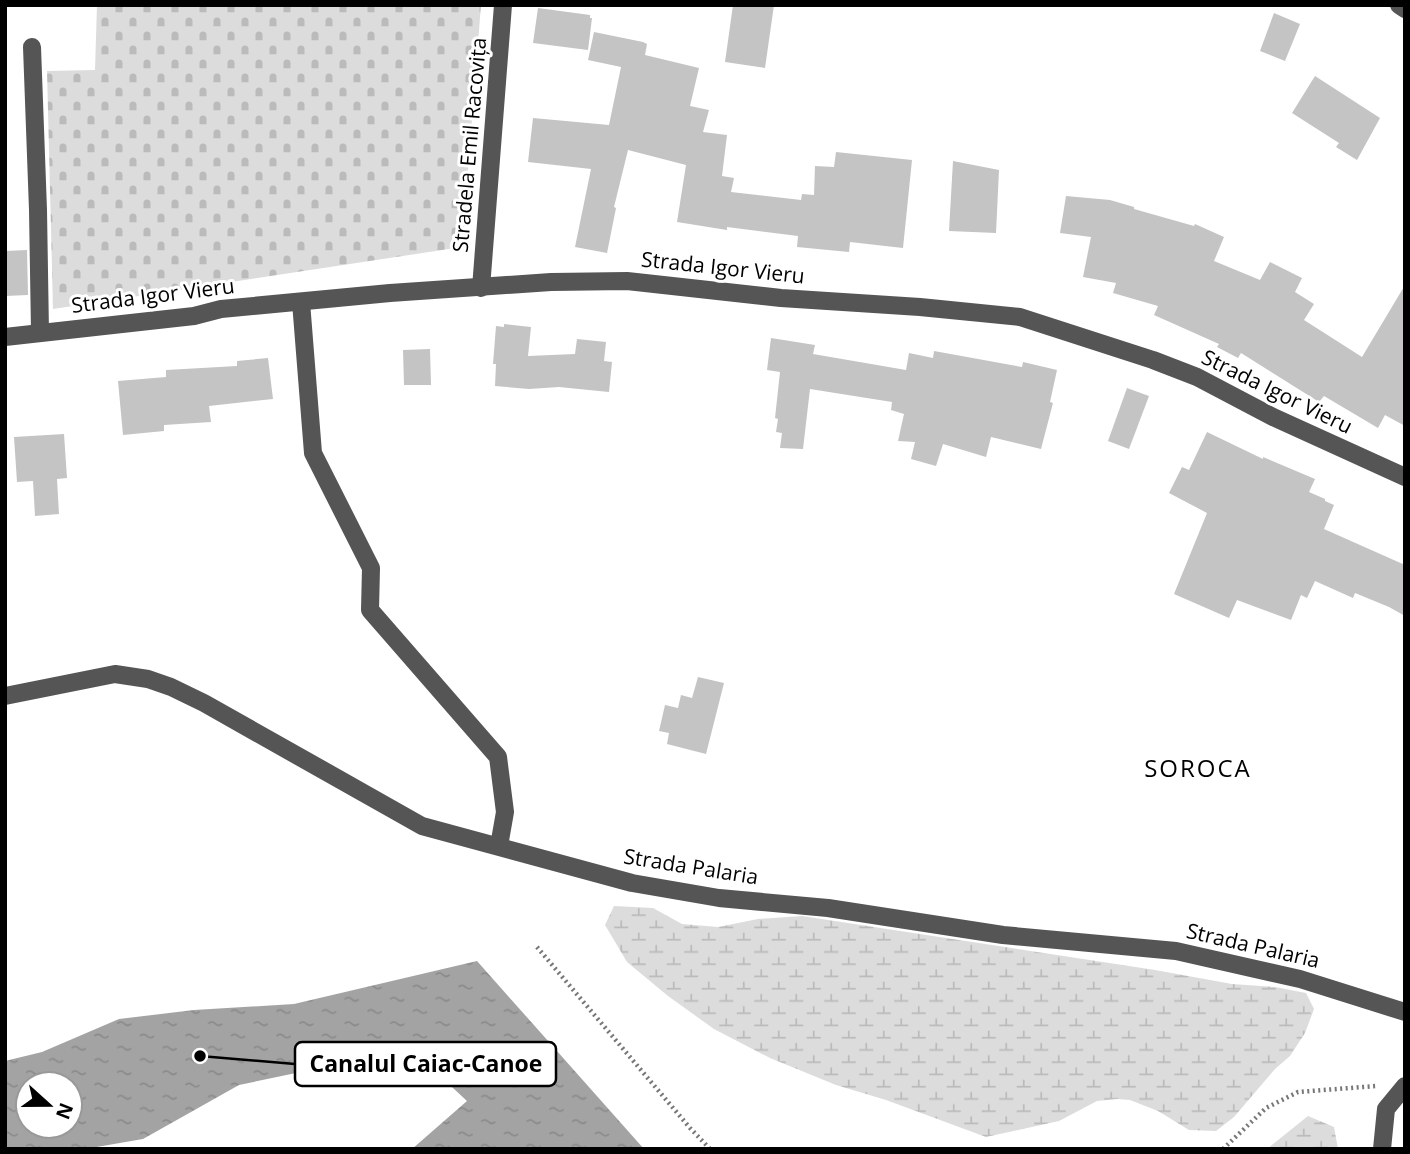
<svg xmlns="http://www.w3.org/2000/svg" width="1410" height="1154" font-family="'Open Sans',sans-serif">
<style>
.wetland{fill:url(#wetland-marsh)}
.cemetery{fill:url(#cemetery-stones)}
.water{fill:url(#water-ripples);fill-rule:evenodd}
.building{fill:#c4c4c4}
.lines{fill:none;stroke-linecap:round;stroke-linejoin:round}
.path{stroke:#777;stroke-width:4.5;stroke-dasharray:2 3.5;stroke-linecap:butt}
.minor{stroke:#555;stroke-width:18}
.labels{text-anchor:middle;stroke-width:6;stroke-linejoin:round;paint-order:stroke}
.street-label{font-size:21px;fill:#000;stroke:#fff}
.quarter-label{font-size:24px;letter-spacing:2px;fill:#000;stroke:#fff}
.leader{fill:none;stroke:#000;stroke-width:2.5}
.callout-dot{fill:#000;stroke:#fff;stroke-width:2.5}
.callout{fill:#fff;stroke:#000;stroke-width:2.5}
.callout-label{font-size:23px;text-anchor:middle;font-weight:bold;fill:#000}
</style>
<defs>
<pattern id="wetland-marsh" width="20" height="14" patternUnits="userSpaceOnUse" patternTransform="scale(1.75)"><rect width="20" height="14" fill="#dcdcdc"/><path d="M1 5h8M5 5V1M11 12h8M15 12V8" fill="none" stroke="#bbb"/></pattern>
<pattern id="cemetery-stones" width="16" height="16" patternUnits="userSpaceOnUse" patternTransform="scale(1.75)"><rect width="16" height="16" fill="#dcdcdc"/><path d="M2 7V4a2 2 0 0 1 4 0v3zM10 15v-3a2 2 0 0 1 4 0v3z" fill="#bbb"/></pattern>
<pattern id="water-ripples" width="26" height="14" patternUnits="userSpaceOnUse" patternTransform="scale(1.75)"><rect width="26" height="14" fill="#a3a3a3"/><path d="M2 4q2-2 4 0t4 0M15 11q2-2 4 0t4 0" fill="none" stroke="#8b8b8b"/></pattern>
</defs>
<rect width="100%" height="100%" fill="#fff"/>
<!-- wetland -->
<g class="wetland">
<polygon points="614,906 653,908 682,924 718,927 758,919 802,916 1155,970 1232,984 1275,987 1306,993 1314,1009 1305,1033 1290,1056 1275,1069 1234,1117 1216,1131 1189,1130 1158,1111 1130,1100 1117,1099 1097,1101 1059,1121 986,1137 886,1100 836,1085 770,1058 714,1029 668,996 627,962 605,925"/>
<polygon points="1308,1116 1334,1127 1338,1149 1267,1149"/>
</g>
<!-- cemetery -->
<polygon class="cemetery" points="97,5 481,5 462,247 53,309 47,71 95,70"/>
<!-- water -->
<path class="water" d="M477,961l167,188h-232l55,-48 -56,-52 -172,36 -96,54 -58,10h-80v-88l37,-9 77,-33 75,-9 100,-6zM28,1084h42v42h-42z"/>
<!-- building -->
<g class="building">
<polygon points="733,5 774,5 765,68 725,62"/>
<polygon points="538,8 590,15 590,18 592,18 588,50 533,43"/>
<polygon points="1274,13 1300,24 1285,61 1260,51"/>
<polygon points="594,32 643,42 647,44 645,55 699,68 690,106 709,110 703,132 727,135 722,176 734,178 731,192 801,200 802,194 814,195 815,166 834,167 836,152 912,160 903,248 850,242 849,252 797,247 798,236 727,227 727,230 677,222 686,165 628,150 614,207 616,208 607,253 575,247 591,169 528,162 533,118 609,125 621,67 588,60"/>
<polygon points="1315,76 1380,118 1357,160 1336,147 1339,143 1292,113"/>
<polygon points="953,161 999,170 996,233 949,231"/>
<polygon points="1066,196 1110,200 1134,207 1134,209 1194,226 1195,224 1224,237 1214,261 1260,280 1270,262 1302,278 1295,292 1314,304 1304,320 1362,357 1405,285 1405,426 1385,415 1378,428 1324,396 1319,402 1241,353 1238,358 1217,347 1219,344 1154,315 1158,306 1113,293 1116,283 1083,277 1091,237 1060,233"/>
<polygon points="27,250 28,295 5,296 5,251"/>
<polygon points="504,324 531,327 528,356 575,354 577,339 606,342 604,361 612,362 609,392 559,387 529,389 495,386 496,364 493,364 496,326 504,327"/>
<polygon points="771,338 815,345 813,354 906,370 909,353 933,358 934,351 1022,367 1023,362 1057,370 1050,402 1053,403 1041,449 991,437 986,457 943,444 936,466 911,459 915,442 898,441 904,414 891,410 892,402 810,389 803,449 780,448 782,433 776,432 778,419 775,418 780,372 767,370"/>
<polygon points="430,349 431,385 404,385 403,350"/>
<polygon points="268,358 273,399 209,406 211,422 164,425 164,431 123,435 118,381 166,377 166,370 237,366 237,361"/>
<polygon points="1127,388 1149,396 1129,449 1108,441"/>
<polygon points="1207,432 1263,459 1263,457 1315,479 1309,492 1325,499 1325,501 1334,505 1324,529 1405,565 1405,616 1389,607 1355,593 1353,598 1315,581 1307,598 1301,595 1291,620 1237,600 1229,618 1174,594 1207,513 1169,493 1182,467 1189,470"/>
<polygon points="64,434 67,478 57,479 59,514 35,516 33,481 17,482 14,437"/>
<polygon points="698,677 724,683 706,754 667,744 669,733 659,731 665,705 678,708 681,695 692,698"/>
</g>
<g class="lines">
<!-- path -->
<g class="path">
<polyline points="537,947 690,1128 710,1149"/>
<polyline points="1223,1149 1266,1108 1298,1092 1376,1086"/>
</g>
<!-- minor -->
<g class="minor">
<polyline points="1399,5 1405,9"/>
<polyline points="32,47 38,210 40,332"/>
<polyline points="481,288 503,5"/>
<polyline points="301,302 313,453 371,568 370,610 498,757 505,812 499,846"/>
<polyline points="5,337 194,316 221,309 390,293 551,282 627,281 781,298 920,307 1020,317 1153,360 1197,377 1273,417 1405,477"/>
<polyline points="5,696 115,674 148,679 171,687 204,703 422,826 632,883 719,898 828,908 1003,935 1176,951 1300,979 1405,1012"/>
<polyline points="1382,1149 1386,1109 1405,1086"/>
</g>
</g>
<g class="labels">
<!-- street labels -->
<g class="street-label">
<text transform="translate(470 145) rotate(-85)" y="7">Stradela Emil Racovița</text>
<text transform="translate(723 268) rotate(6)" y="7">Strada Igor Vieru</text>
<text transform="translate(153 296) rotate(-7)" y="7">Strada Igor Vieru</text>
<text transform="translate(1277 392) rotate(26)" y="7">Strada Igor Vieru</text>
<text transform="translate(691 867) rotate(9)" y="7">Strada Palaria</text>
<text transform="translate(1253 946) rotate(13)" y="7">Strada Palaria</text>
</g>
<!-- quarter labels -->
<g class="quarter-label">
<text x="1198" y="777">SOROCA</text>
</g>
</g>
<!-- callouts -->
<path class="leader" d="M200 1056L295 1064"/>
<circle class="callout-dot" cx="200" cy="1056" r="7"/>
<rect class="callout" x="295" y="1042" width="261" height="44" rx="7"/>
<g class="callout-label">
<text x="426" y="1072">Canalul Caiac-Canoe</text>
</g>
<!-- border -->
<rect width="1410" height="1154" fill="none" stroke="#000000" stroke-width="14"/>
<!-- north arrow -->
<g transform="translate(49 1105) rotate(111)"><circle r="33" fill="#ffffff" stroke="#999999" stroke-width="2"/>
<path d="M0-5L12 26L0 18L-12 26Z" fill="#000000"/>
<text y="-10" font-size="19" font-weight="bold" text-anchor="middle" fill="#000000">N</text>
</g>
</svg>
